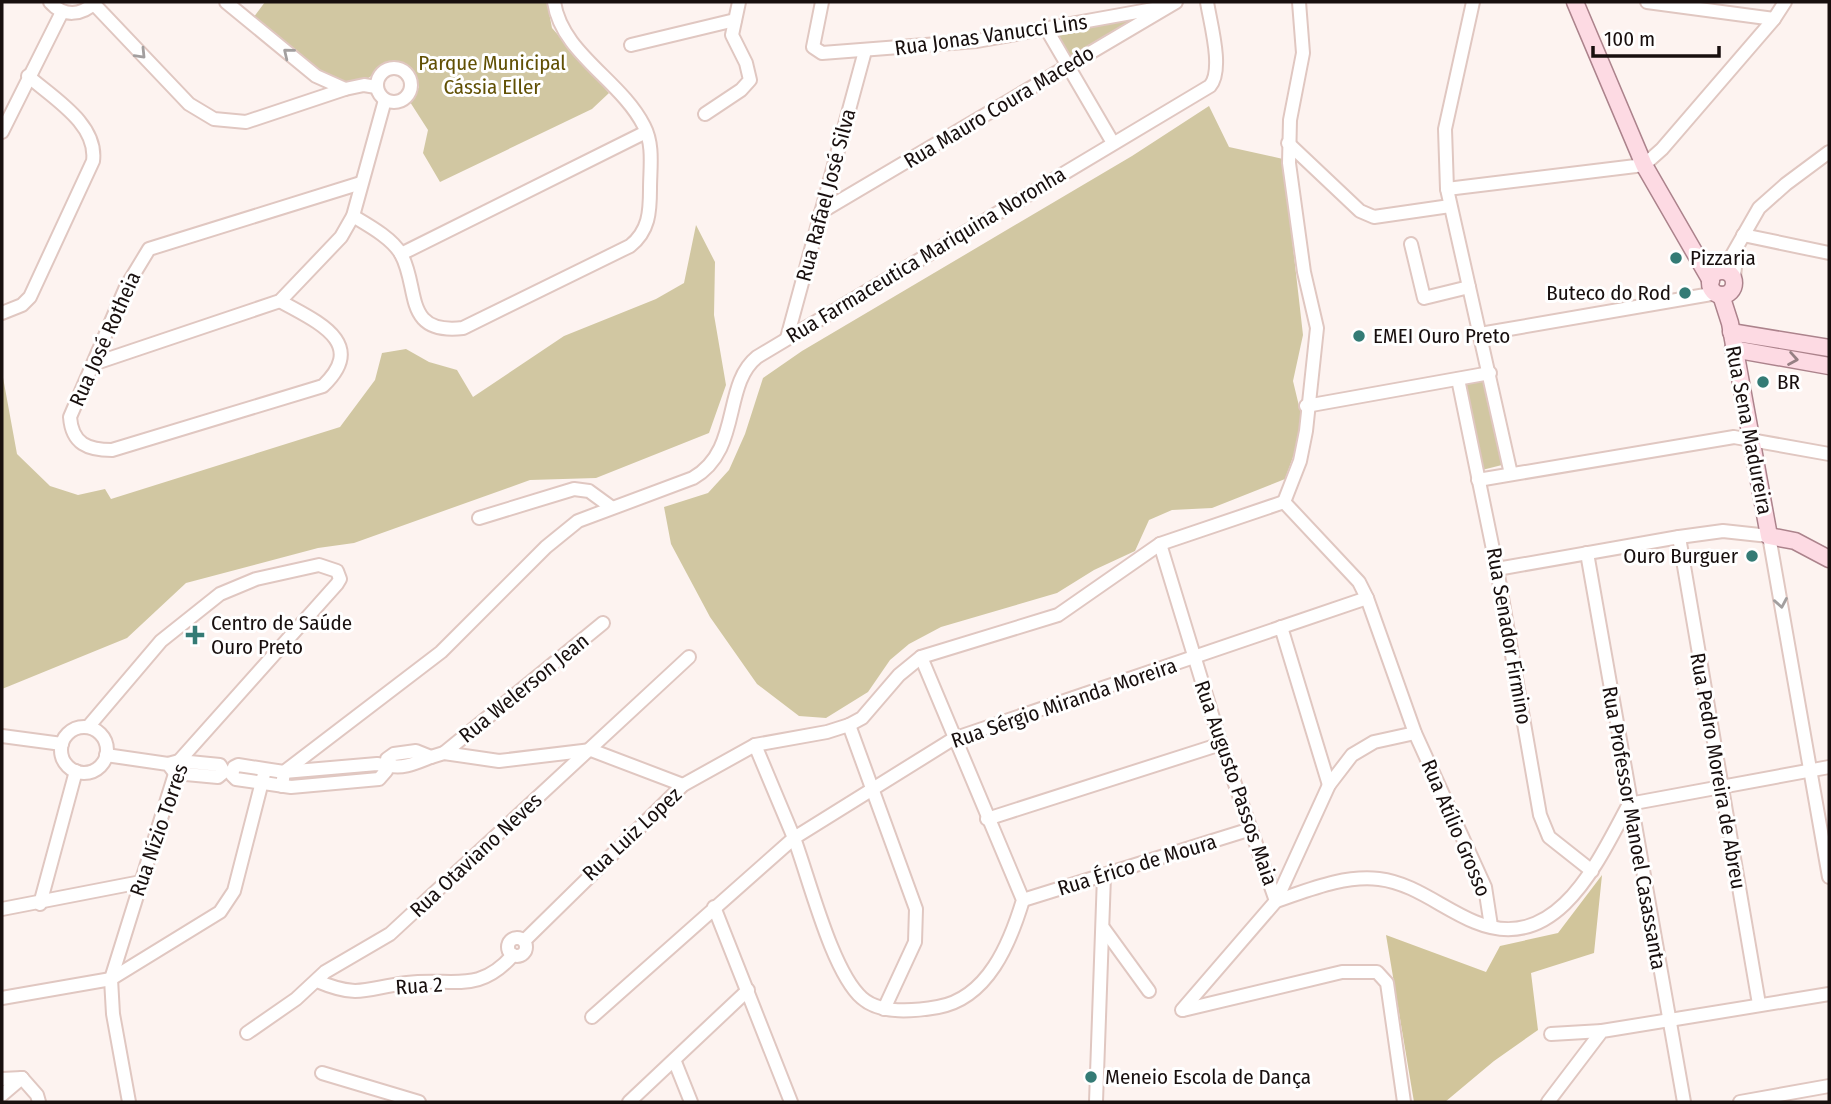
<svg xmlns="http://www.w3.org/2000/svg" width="1831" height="1104" font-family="'Fira Sans Condensed',sans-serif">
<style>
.green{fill:#d1c7a2}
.forest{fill:#d1c59b}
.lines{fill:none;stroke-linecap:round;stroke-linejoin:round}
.minor-casing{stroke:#e0c7c1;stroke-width:16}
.major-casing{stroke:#ac838c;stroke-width:19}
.minor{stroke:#fff;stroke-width:12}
.major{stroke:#fddae3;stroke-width:16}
.oneway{stroke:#a39f9f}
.oneway2{stroke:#967f83}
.poi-dot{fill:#347b75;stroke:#fff;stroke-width:2.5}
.labels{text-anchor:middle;stroke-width:6;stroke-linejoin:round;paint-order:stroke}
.street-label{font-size:21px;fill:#180f0e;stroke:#fff}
.park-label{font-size:21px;fill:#615004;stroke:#fff}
.poi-label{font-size:21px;fill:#180f0e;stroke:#fff;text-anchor:start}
</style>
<rect width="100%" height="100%" fill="#fdf3f0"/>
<!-- green -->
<g class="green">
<path d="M265,2h282l5,26 57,65 -17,16 -152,73 -17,-29 5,-23 -18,-28 9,-15 -6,-17c-30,-22 -40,24 -78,13l-82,-65z"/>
<polygon points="1170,6 1069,66 1047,30"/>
<polygon points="1209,106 1229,147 1283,159 1303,335 1293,381 1304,427 1285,479 1212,508 1172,510 1149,520 1135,551 1094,570 1057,593 941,627 909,644 890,660 868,692 826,718 799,716 757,684 710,617 671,544 664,507 708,493 729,470 745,434 763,378 802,351 1132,156"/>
<polygon points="696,225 715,262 714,315 726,385 709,433 596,478 530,480 354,543 318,548 186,583 127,638 2,689 2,372 17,454 50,486 78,495 105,489 111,499 340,427 375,380 382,353 406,349 429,362 457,370 473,397 564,336 656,299 684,283"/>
<polygon points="1484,377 1502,465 1482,470 1464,381"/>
</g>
<!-- forest -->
<polygon class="forest" points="1602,875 1594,953 1531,973 1538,1030 1494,1061 1445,1102 1414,1102 1386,935 1486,972 1500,946 1558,933"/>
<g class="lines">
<!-- minor casing -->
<g class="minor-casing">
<g id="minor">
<path d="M50,2c13,15 32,14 45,0"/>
<polyline points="226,2 316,76 345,89"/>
<polyline points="822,2 813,47 822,53 977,41 1159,8"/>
<polyline points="1473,2 1445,129 1447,189 1511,474"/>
<polyline points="1647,2 1774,19"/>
<polyline points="94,4 189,104 214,119 246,122 345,89 364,85 376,87"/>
<polyline points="1047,30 1113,143"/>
<polyline points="631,45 735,20"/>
<circle cx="394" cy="85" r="17"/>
<polyline points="705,114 741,90 750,80 746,63 732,35 739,2"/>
<polyline points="2,132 62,12"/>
<polyline points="1288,143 1360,211 1374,217 1450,206"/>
<polyline points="1447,189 1644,165 1662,149 1774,19 1785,2"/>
<polyline points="821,212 1176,2"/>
<path d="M353,216c15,9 39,22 48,38 19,34 1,81 62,74l167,-82c19,-15 20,-34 20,-57 0,-21 4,-44 -6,-63 -23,-46 -82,-72 -90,-124"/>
<polyline points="1743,235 1829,253"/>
<polyline points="1411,244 1424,298 1469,287"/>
<polyline points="401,254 646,132"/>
<polyline points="1723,271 1759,208 1786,184 1829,152"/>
<polyline points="1734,279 1736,253"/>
<path d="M280,301c35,20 89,41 43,85l-211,64c-24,0 -40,-6 -42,-33l56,-130 23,-38 212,-66"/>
<path d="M2,313l20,-8 8,-8 63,-136c5,-37 -40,-63 -65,-85"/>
<polyline points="1480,334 1717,293"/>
<polyline points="787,338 865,51"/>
<polyline points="93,364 280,301 341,237 353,216 385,100"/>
<polyline points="1458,379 1497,569 1540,815 1549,837 1592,871"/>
<polyline points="1306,406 1490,373"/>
<polyline points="1478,480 1734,437 1829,454"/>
<polyline points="1284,502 1300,461 1306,431 1317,328 1304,272 1289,163 1290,120 1303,53 1299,2"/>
<polyline points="1284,502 1359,582 1367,598 1415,733 1485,887 1491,926"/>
<polyline points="479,518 574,489 589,491 611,507"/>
<polyline points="1679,537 1759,1004"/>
<path d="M1160,544l61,200 55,157c33,-11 67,-26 103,-22 35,4 64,30 96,43 82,34 123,-61 154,-118l200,-37"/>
<polyline points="1587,553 1684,1102"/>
<polyline points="1497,569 1679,537 1723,531 1769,536 1829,877"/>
<polyline points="1281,627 1329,785"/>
<polyline points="849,725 916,909 915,942 884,1009"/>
<polyline points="88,727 161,641 220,594 256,579 319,565 337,571 340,579 337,584 179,761 111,979 113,1014 129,1102"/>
<circle cx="84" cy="750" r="23"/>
<polyline points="2,736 62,744"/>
<path d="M755,745c13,31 26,62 39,93 15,40 38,134 68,160 19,17 53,13 76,9 50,-9 72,-64 85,-107l-102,-243"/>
<path d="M416,751l15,6c-13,5 -29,13 -43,8l-1,-6 7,-5z"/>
<polyline points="444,753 603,623"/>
<polyline points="106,755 168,764 179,761 220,765 224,772 218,777 175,773 168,764"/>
<polyline points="431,757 444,753 499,761 591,750 683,785"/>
<polygon points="377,764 383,765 386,771 379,779 291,787 236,779 232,775 234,767 238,765 284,772"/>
<path d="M282,786l2,-14 157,-120 105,-105 32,-26 115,-43c49,-28 29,-93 64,-121l453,-271c14,-16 0,-64 -3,-84"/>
<polyline points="987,819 1221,744"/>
<polyline points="1023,900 1251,829"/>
<polyline points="40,904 76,771"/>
<polyline points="714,907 791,1102"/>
<polyline points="2,909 141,882"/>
<polyline points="1104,929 1149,991"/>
<circle cx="517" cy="947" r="9"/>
<polyline points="524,941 683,785 755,745 827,732 849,725 862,718 899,675 921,657 1058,615 1160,544 1284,502"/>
<path d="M317,981c43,18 48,7 90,2 45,-6 71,12 106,-28"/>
<polyline points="2,998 111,979 220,912 234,891 265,770"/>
<polyline points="1182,1010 1276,901 1329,785 1352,755 1374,742 1415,733"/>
<polyline points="1183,1010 1342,972 1377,972 1387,983 1404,1102"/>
<polyline points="592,1017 794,838 953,739 1367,598"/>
<polyline points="247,1033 296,999 325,972 390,934 689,657"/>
<polyline points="1551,1034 1602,1031"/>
<polyline points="675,1062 691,1102"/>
<polyline points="322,1073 419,1102"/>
<polyline points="22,1078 37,1095 39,1102"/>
<polyline points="2,1079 22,1078"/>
<polyline points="2,1095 22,1078"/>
<polyline points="629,1102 748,990"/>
<polyline points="1096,1102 1104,876"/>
<polyline points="1548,1102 1602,1031 1829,994"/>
<polyline points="1740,1102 1829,1086"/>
</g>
</g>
<!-- major casing -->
<g class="major-casing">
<g id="major">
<polyline points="1575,2 1644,165 1711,281"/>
<circle cx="1722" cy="283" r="12"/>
<polyline points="1721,295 1730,323 1769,536 1795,541 1829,559"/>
<polyline points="1731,332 1829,348"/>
<polyline points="1733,349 1829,366"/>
</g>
</g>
<!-- minor -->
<use href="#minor" class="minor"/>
<!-- major -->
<use href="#major" class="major"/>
</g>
<!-- one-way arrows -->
<defs><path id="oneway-chevron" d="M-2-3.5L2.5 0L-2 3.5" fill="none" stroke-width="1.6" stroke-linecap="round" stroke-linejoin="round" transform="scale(1.75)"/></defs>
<g class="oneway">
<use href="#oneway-chevron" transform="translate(288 53) rotate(-141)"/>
<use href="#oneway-chevron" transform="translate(141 54) rotate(46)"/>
<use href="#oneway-chevron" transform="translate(1781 603) rotate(80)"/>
</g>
<use class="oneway2" href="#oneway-chevron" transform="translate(1793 359) rotate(10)"/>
<!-- markers -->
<g class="poi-dot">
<circle cx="1676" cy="258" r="7"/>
<circle cx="1685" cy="293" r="7"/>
<circle cx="1359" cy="336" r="7"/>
<circle cx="1763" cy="382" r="7"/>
<circle cx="1752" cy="556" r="7"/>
<path d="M191.5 624.5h7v7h7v7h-7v7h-7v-7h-7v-7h7z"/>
<circle cx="1091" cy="1077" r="7"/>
</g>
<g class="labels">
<!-- street labels -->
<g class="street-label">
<text transform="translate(991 35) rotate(-8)" y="7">Rua Jonas Vanucci Lins</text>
<text transform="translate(999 107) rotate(-31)" y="7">Rua Mauro Coura Macedo</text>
<text transform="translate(826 195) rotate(-75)" y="7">Rua Rafael José Silva</text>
<text transform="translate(926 255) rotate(-31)" y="7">Rua Farmaceutica Mariquina Noronha</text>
<text transform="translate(105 339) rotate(-66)" y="7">Rua José Rotheia</text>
<text transform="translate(1749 430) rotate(79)" y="7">Rua Sena Madureira</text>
<text transform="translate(1509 636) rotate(80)" y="7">Rua Senador Firmino</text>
<text transform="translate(524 688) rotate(-39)" y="7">Rua Welerson Jean</text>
<text transform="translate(1064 703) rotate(-19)" y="7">Rua Sérgio Miranda Moreira</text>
<text transform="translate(1718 771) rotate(80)" y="7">Rua Pedro Moreira de Abreu</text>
<text transform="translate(1236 783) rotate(71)" y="7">Rua Augusto Passos Maia</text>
<text transform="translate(1456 828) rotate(67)" y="7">Rua Atílio Grosso</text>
<text transform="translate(1634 828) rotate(80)" y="7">Rua Professor Manoel Casassanta</text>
<text transform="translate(159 830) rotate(-71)" y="7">Rua Nízio Torres</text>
<text transform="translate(632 834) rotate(-43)" y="7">Rua Luiz Lopez</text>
<text transform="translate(476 855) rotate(-43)" y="7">Rua Otaviano Neves</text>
<text transform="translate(1137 865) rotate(-17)" y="7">Rua Érico de Moura</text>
<text transform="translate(419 986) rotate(-4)" y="7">Rua 2</text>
</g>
<!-- park labels -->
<g class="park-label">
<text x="492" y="70">Parque Municipal<tspan x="492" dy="24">Cássia Eller</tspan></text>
</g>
<!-- poi labels -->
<g class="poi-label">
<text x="1690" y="265">Pizzaria</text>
<text x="1671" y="300" text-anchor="end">Buteco do Rod</text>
<text x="1373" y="343">EMEI Ouro Preto</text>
<text x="1777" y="389">BR</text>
<text x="1738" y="563" text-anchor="end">Ouro Burguer</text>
<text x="211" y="630">Centro de Saúde<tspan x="211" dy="24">Ouro Preto</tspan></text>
<text x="1105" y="1084">Meneio Escola de Dança</text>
</g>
</g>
<!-- border -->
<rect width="1831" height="1104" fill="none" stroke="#180f0e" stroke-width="7"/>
<!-- scale -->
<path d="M1593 46v10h126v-10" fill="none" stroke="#180f0e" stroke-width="3.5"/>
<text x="1604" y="46" font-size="21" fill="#180f0e" stroke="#ffffff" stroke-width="5" paint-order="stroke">100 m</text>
</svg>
